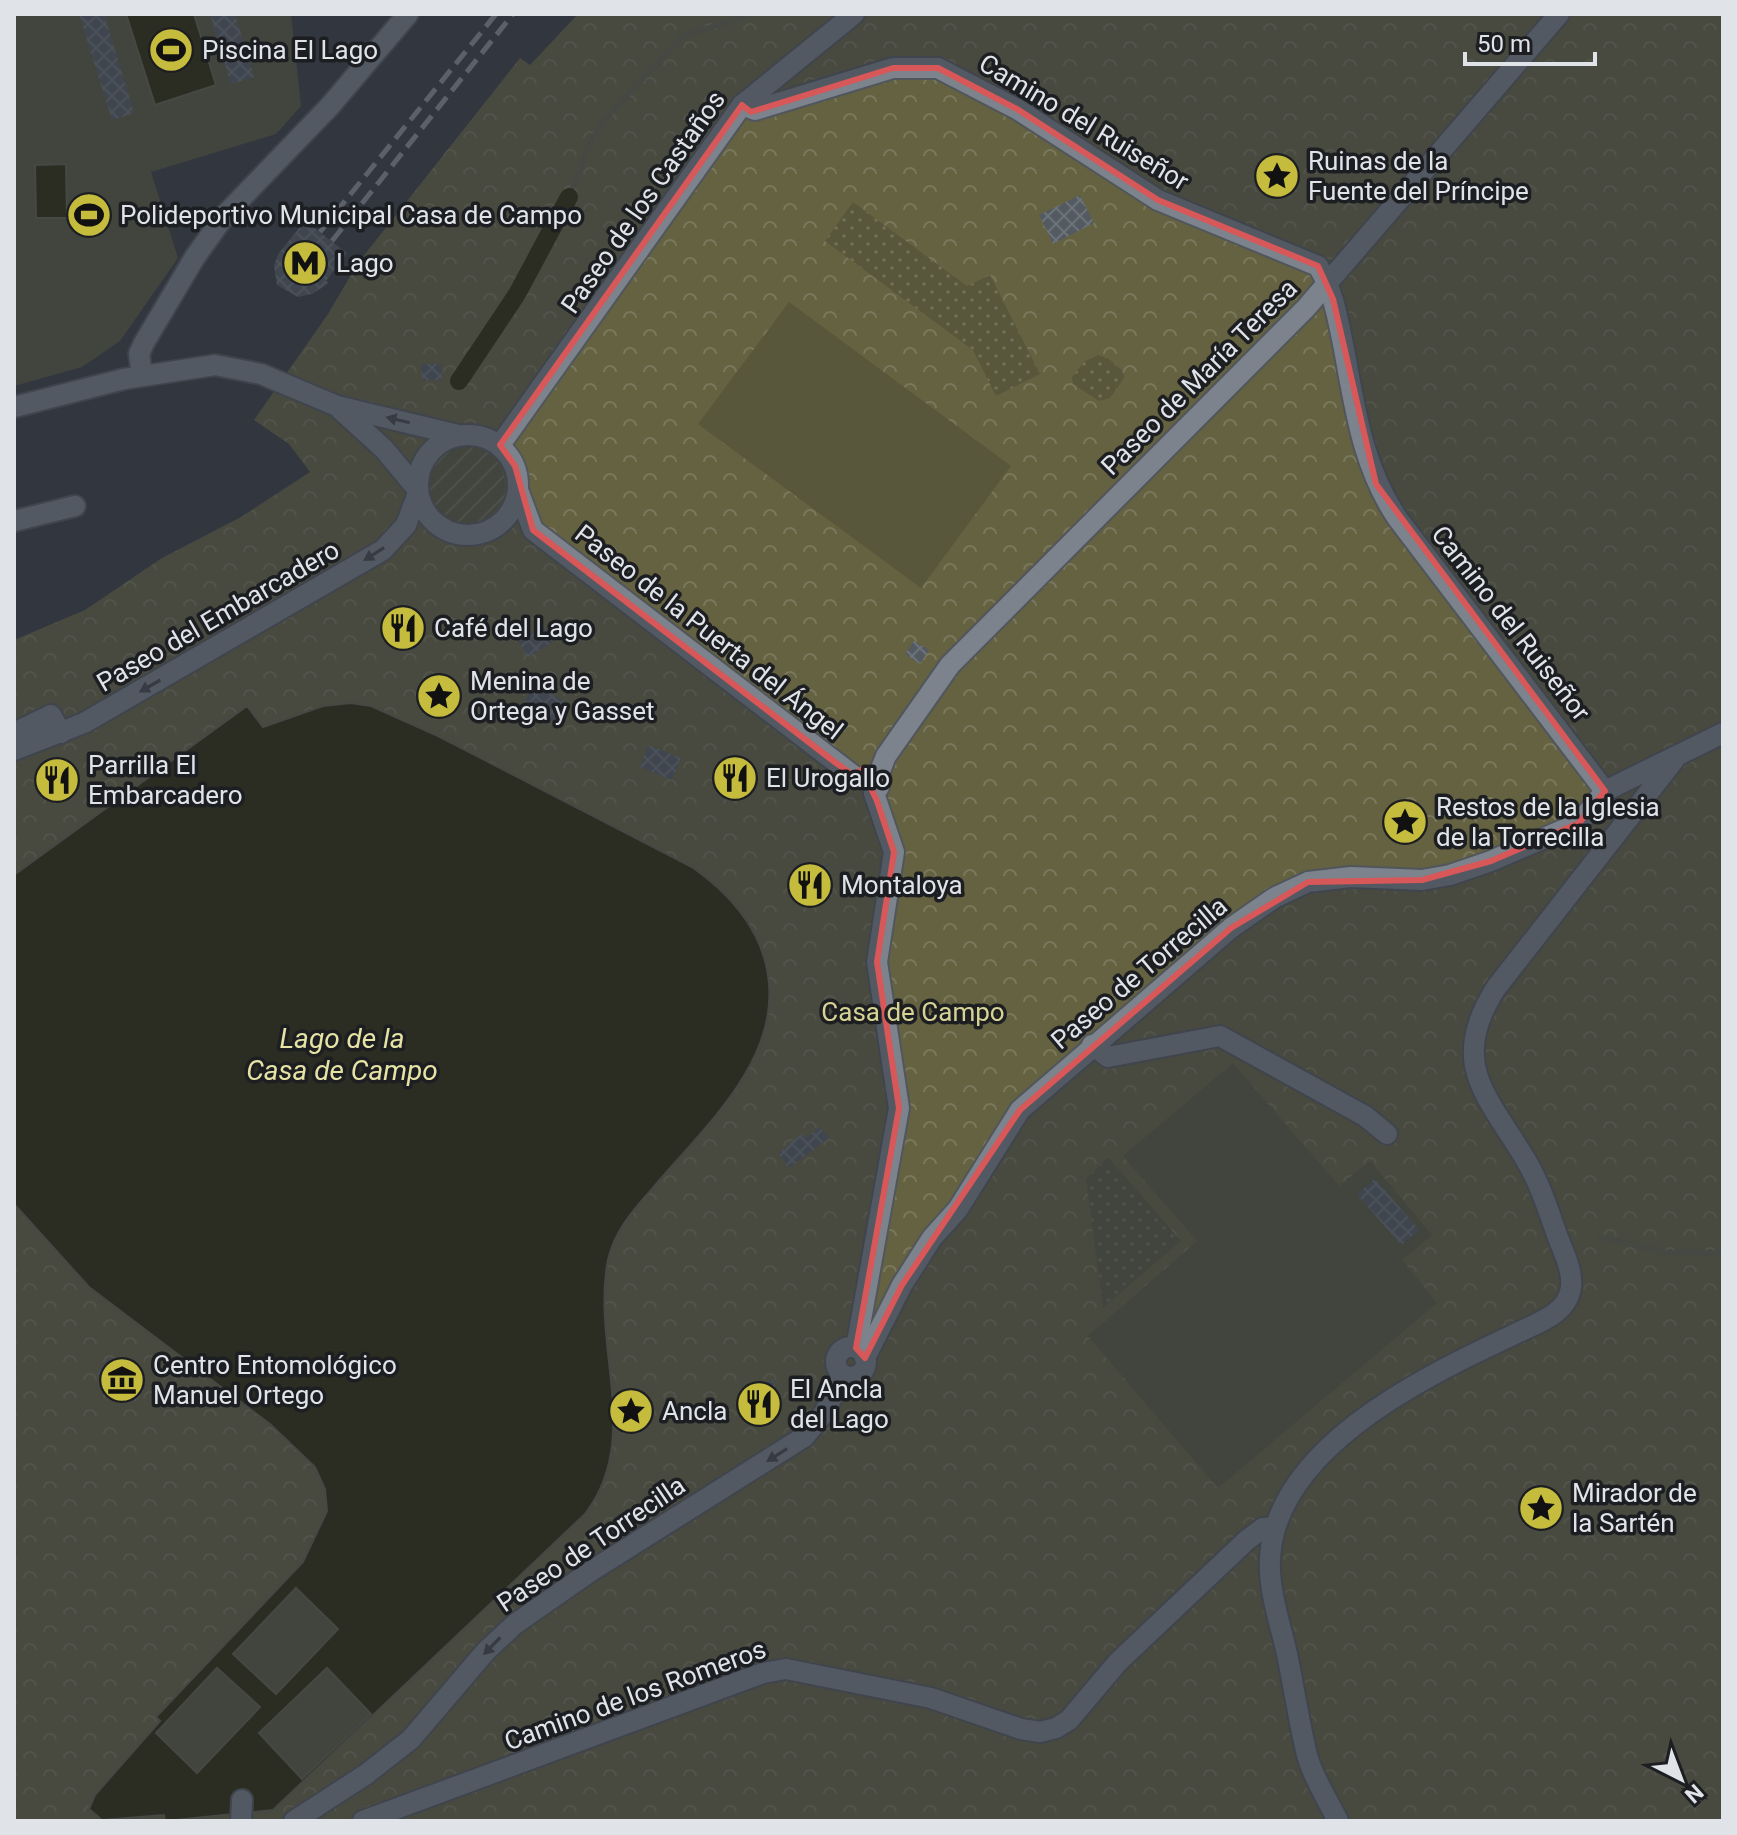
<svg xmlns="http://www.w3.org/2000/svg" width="1737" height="1835" font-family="Roboto,sans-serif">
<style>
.forest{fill:url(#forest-crowns)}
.park{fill:url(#park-dots)}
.garden{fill:url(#garden-furrows)}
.pitch{fill:#58573b}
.water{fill:#252301;stroke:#5d5d47;stroke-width:2;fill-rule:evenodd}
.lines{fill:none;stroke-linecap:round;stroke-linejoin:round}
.stream{stroke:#5d5d47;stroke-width:5}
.canal{stroke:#252301;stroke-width:18}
.building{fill:url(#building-cross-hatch)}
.minor-casing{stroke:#51565d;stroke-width:24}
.minor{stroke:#7c838c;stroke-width:20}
.rail{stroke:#91969c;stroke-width:5;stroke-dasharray:16 8;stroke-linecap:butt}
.oneway{fill:#3e4147}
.marked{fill:none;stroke:#d85758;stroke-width:6;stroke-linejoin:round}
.labels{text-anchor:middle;stroke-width:7;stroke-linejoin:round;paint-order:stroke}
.poi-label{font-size:26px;fill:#e0e4e9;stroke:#1c1e22;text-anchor:start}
.street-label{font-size:26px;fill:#e0e4e9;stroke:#1c1e22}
.park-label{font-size:26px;fill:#d6d394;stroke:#1c1e22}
.water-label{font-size:28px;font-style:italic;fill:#e6e3a4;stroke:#1c1e22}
</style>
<defs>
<pattern id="forest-crowns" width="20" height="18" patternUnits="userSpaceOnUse" patternTransform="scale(2)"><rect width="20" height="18" fill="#646240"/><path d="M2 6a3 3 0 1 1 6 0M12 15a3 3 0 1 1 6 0" fill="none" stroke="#7a785c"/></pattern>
<pattern id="park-dots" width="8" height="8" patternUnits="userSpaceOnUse" patternTransform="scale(2)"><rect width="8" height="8" fill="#58573b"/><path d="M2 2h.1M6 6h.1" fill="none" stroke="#706f57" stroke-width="1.8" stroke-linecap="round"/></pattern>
<pattern id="garden-furrows" width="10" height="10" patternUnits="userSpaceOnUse" patternTransform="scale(2)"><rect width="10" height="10" fill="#58573b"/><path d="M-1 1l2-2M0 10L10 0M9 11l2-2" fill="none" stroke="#706f57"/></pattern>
<pattern id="building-cross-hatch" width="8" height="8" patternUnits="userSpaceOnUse" patternTransform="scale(2)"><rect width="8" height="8" fill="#535a62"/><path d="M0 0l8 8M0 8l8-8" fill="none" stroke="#6b7278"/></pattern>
</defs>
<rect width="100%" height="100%" fill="#31373f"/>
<!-- forest -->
<polygon class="forest" points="578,14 1723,14 1723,1821 14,1821 14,640 85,610 162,558 241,517 310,472 289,444 254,420 328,314 358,263 520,58 530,65"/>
<!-- park -->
<g class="park">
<polygon points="853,202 967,286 990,275 1040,374 996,396 973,350 825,241"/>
<polygon points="1098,355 1109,359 1124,372 1124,378 1110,398 1099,401 1073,384 1072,377 1084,362"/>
<polygon points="1108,1157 1181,1241 1103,1308 1086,1179"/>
</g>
<!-- garden -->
<circle class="garden" cx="466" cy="485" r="39"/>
<!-- pitch -->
<g class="pitch">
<polygon points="14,14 291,14 301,106 276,134 151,172 178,258 120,341 82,367 14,386"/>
<polygon points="789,302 1011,466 921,588 698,424"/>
<polygon points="1233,1063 1339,1186 1370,1161 1432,1235 1402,1260 1437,1303 1218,1488 1088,1336 1197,1241 1123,1156"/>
<polygon points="296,1588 338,1628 276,1694 233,1654"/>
<polygon points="217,1667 260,1707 198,1773 155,1733"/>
<polygon points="327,1668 371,1714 303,1780 258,1733"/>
</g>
<!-- water -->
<g class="water">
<polygon points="126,14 194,14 216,85 155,105"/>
<polygon points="66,164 67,218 36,218 35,165"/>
<path d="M351,703l20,3 67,30 254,131c41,29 73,66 77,117 7,82 -69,147 -117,205 -19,21 -38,43 -44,71 -17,85 35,179 -23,254l-312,296 -108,11 -1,-6 -62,5 -13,-11 6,-14 65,-74 -4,-4 147,-155 24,-51 -2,-22 -10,-22 -45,-43 -181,-137 -75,-83v-329l233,-169 16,21 60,-21zM296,1588l42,41 -62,65 -43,-40zM217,1668l43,39 -63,66 -41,-40zM327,1668l44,46 -69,65 -43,-46z"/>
</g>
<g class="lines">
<!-- stream -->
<g class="stream">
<polyline points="569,197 591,141 605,119 683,36 752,14"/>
<polyline points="1601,1237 1664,1252 1723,1253"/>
</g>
<!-- canal -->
<polyline class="canal" points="459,381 517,294 569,197"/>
</g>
<!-- building -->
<g class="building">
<polygon points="79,14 104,14 134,113 112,120"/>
<polygon points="210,14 235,14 254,77 231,84"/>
<polygon points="1080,195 1094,223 1053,244 1039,215"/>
<polygon points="305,221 347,253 326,281 329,283 312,294 298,297 277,285 274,266 278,254"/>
<polygon points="421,364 441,364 442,380 422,380"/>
<polygon points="415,609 417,649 395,650 395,646 391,646 390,611"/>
<polygon points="543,626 553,642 528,657 518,641"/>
<polygon points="914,641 929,650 920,664 905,654"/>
<polygon points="534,684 564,701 553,722 523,705"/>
<polygon points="648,745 681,758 672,780 640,767"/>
<polygon points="742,756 757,784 728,799 714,771"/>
<polygon points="828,865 832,897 792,899 789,874"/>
<polygon points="820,1127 829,1138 789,1168 778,1153 802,1134 806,1138"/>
<polygon points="1375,1179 1419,1230 1401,1245 1357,1194"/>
<polygon points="109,1358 146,1387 135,1402 97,1374"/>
<polygon points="773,1380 779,1398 771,1402 771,1419 751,1426 744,1405 751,1403 748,1394 756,1391 755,1386"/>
</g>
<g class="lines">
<!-- minor casing -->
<g class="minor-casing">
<g id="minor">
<path d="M742,105l13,5 138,-42h45l79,41 141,91 160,66c16,26 20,54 26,83 11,60 19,119 54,170l207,272"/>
<polyline points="142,375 139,354 144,343 195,257 225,215 330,106 408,14"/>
<polyline points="14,407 124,379 215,365 261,374 337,406 458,435"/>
<polyline points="340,409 384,449 418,490"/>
<circle cx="468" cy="485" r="50"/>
<polyline points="500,445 742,105 854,14"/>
<polyline points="518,490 533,530 854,776"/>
<polyline points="14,521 75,506"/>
<polyline points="14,733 51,715 61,733"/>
<polyline points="14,750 84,723 383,550 406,525 418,493"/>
<polyline points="874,793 879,787 878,776 886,756 950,665 1306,308 1559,14"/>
<polyline points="1092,1045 1108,1057 1220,1036 1365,1116 1387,1134"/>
<circle cx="851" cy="1362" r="15"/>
<polyline points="856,1348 899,1108 877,962 894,852 874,793"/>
<polyline points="865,1358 902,1285 932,1238 958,1209 1020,1110 1231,928 1274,898 1308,882 1351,877 1422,880 1450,875 1491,861 1579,823 1605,791 1723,733"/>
<polyline points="241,1821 242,1800"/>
<polyline points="294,1821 365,1775 411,1739 486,1651 515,1624 591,1571 804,1437 824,1413 843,1376"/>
<polyline points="363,1821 763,1673 786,1669 931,1698 1021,1729 1040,1732 1056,1728 1069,1720 1118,1662 1247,1540 1263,1528 1275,1527"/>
<path d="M1338,1821c-10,-21 -25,-43 -31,-66 -8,-33 -13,-67 -20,-101 -6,-27 -16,-56 -17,-83 -6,-118 153,-194 243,-236 21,-11 55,-20 58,-48 2,-17 -8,-36 -14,-52 -9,-26 -18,-54 -33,-78 -39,-64 -75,-95 -28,-169l178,-228"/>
</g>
</g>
<!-- minor -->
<use href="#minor" class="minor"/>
<!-- rail -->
<g class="rail">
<polyline points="320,232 496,14"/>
<polyline points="332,241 513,14"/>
</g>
</g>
<!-- one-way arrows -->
<defs><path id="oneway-solid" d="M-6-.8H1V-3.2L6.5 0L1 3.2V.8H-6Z" transform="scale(2)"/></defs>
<g class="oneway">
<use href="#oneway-solid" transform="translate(398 420) rotate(-167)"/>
<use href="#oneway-solid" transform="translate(374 554) rotate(148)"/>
<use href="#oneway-solid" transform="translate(150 686) rotate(150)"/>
<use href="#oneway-solid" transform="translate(777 1455) rotate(148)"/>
<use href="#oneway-solid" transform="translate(492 1646) rotate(134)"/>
</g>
<!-- marked area -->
<path d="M0 0H1737V1835H0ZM893,68h45l79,41 141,91 160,66 15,33 43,185 229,307 -26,32 -88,38 -69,19 -114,2 -77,46 -211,182 -118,175 -37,73 -9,-10 43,-240 -22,-146 17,-110 -17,-51 -15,-32 -8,7 -22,-16 -299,-230 -18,-64 -15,-21 242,-340 9,7z" fill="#31373f" fill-opacity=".55" fill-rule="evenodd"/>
<path class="marked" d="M893,68h45l79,41 141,91 160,66 15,33 43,185 229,307 -26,32 -88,38 -69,19 -114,2 -77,46 -211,182 -118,175 -37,73 -9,-10 43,-240 -22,-146 17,-110 -17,-51 -15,-32 -8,7 -22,-16 -299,-230 -18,-64 -15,-21 242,-340 9,7z"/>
<!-- icons -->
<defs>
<g id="stadium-disc" transform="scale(2.3)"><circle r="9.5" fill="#c5bc3d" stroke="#1c1e22"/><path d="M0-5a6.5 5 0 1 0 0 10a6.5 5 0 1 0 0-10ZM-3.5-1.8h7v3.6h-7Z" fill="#111"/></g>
<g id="sight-disc" transform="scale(2.3)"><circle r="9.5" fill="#c5bc3d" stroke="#1c1e22"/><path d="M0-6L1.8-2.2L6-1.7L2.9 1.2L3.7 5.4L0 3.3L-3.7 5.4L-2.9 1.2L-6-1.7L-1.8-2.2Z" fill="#111"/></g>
<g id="metro-disc" transform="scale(2.3)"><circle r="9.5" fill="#c5bc3d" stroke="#1c1e22"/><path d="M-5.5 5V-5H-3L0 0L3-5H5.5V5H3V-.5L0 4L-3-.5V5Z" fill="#111"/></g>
<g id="restaurant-disc" transform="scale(2.3)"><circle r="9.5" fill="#c5bc3d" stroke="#1c1e22"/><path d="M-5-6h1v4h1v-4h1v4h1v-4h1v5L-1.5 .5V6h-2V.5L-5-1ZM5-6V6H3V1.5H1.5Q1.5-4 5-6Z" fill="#111"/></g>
<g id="museum-disc" transform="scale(2.3)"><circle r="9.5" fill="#c5bc3d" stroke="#1c1e22"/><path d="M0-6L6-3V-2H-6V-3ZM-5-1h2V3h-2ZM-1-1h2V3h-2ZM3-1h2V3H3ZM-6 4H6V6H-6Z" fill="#111"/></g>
</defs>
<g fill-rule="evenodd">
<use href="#stadium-disc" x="171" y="50"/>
<use href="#sight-disc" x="1277" y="176"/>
<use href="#stadium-disc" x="89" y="215"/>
<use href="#metro-disc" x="305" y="263"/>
<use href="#restaurant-disc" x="403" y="628"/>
<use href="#sight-disc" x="439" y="696"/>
<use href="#restaurant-disc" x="735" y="778"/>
<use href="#restaurant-disc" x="57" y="780"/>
<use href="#sight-disc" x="1405" y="822"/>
<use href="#restaurant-disc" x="810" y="885"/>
<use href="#museum-disc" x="122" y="1380"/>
<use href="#restaurant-disc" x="759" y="1404"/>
<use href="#sight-disc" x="631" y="1411"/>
<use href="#sight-disc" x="1541" y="1508"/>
</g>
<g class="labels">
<!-- poi labels -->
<g class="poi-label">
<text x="202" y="59">Piscina El Lago</text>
<text x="1308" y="170">Ruinas de la<tspan x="1308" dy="30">Fuente del Príncipe</tspan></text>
<text x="120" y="224">Polideportivo Municipal Casa de Campo</text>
<text x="336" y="272">Lago</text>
<text x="434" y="637">Café del Lago</text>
<text x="470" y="690">Menina de<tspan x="470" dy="30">Ortega y Gasset</tspan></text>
<text x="88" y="774">Parrilla El<tspan x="88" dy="30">Embarcadero</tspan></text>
<text x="766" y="787">El Urogallo</text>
<text x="1436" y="816">Restos de la Iglesia<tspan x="1436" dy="30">de la Torrecilla</tspan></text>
<text x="841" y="894">Montaloya</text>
<text x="153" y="1374">Centro Entomológico<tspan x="153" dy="30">Manuel Ortego</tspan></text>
<text x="790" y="1398">El Ancla<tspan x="790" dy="30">del Lago</tspan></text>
<text x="662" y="1420">Ancla</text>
<text x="1572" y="1502">Mirador de<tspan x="1572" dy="30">la Sartén</tspan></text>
</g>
<!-- street labels -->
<g class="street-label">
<text transform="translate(1084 122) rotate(31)" y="9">Camino del Ruiseñor</text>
<text transform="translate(643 202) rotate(-55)" y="9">Paseo de los Castaños</text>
<text transform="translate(1199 377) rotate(-45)" y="9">Paseo de María Teresa</text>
<text transform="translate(218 616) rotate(-30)" y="9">Paseo del Embarcadero</text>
<text transform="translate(1511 623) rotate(52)" y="9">Camino del Ruiseñor</text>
<text transform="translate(709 632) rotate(38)" y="9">Paseo de la Puerta del Ángel</text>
<text transform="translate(1139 973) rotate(-40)" y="9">Paseo de Torrecilla</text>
<text transform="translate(591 1544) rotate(-34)" y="9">Paseo de Torrecilla</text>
<text transform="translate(635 1695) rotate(-20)" y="9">Camino de los Romeros</text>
</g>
<!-- park labels -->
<g class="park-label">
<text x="913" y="1021">Casa de Campo</text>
</g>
<!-- water labels -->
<g class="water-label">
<text x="342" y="1048">Lago de la<tspan x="342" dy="32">Casa de Campo</tspan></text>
</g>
</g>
<!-- border -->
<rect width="1737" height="1835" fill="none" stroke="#e0e4e9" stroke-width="32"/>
<!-- north arrow -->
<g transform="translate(1681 1779) rotate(138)" stroke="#1c1e22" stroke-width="6" paint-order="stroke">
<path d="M0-6L14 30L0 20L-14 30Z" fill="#e0e4e9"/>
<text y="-12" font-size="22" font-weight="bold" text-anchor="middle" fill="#e0e4e9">N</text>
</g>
<!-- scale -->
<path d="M1465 52v12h130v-12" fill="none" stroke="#e0e4e9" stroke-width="4"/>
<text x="1477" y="52" font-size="24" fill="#e0e4e9" stroke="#1c1e22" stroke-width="6" paint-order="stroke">50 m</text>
</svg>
